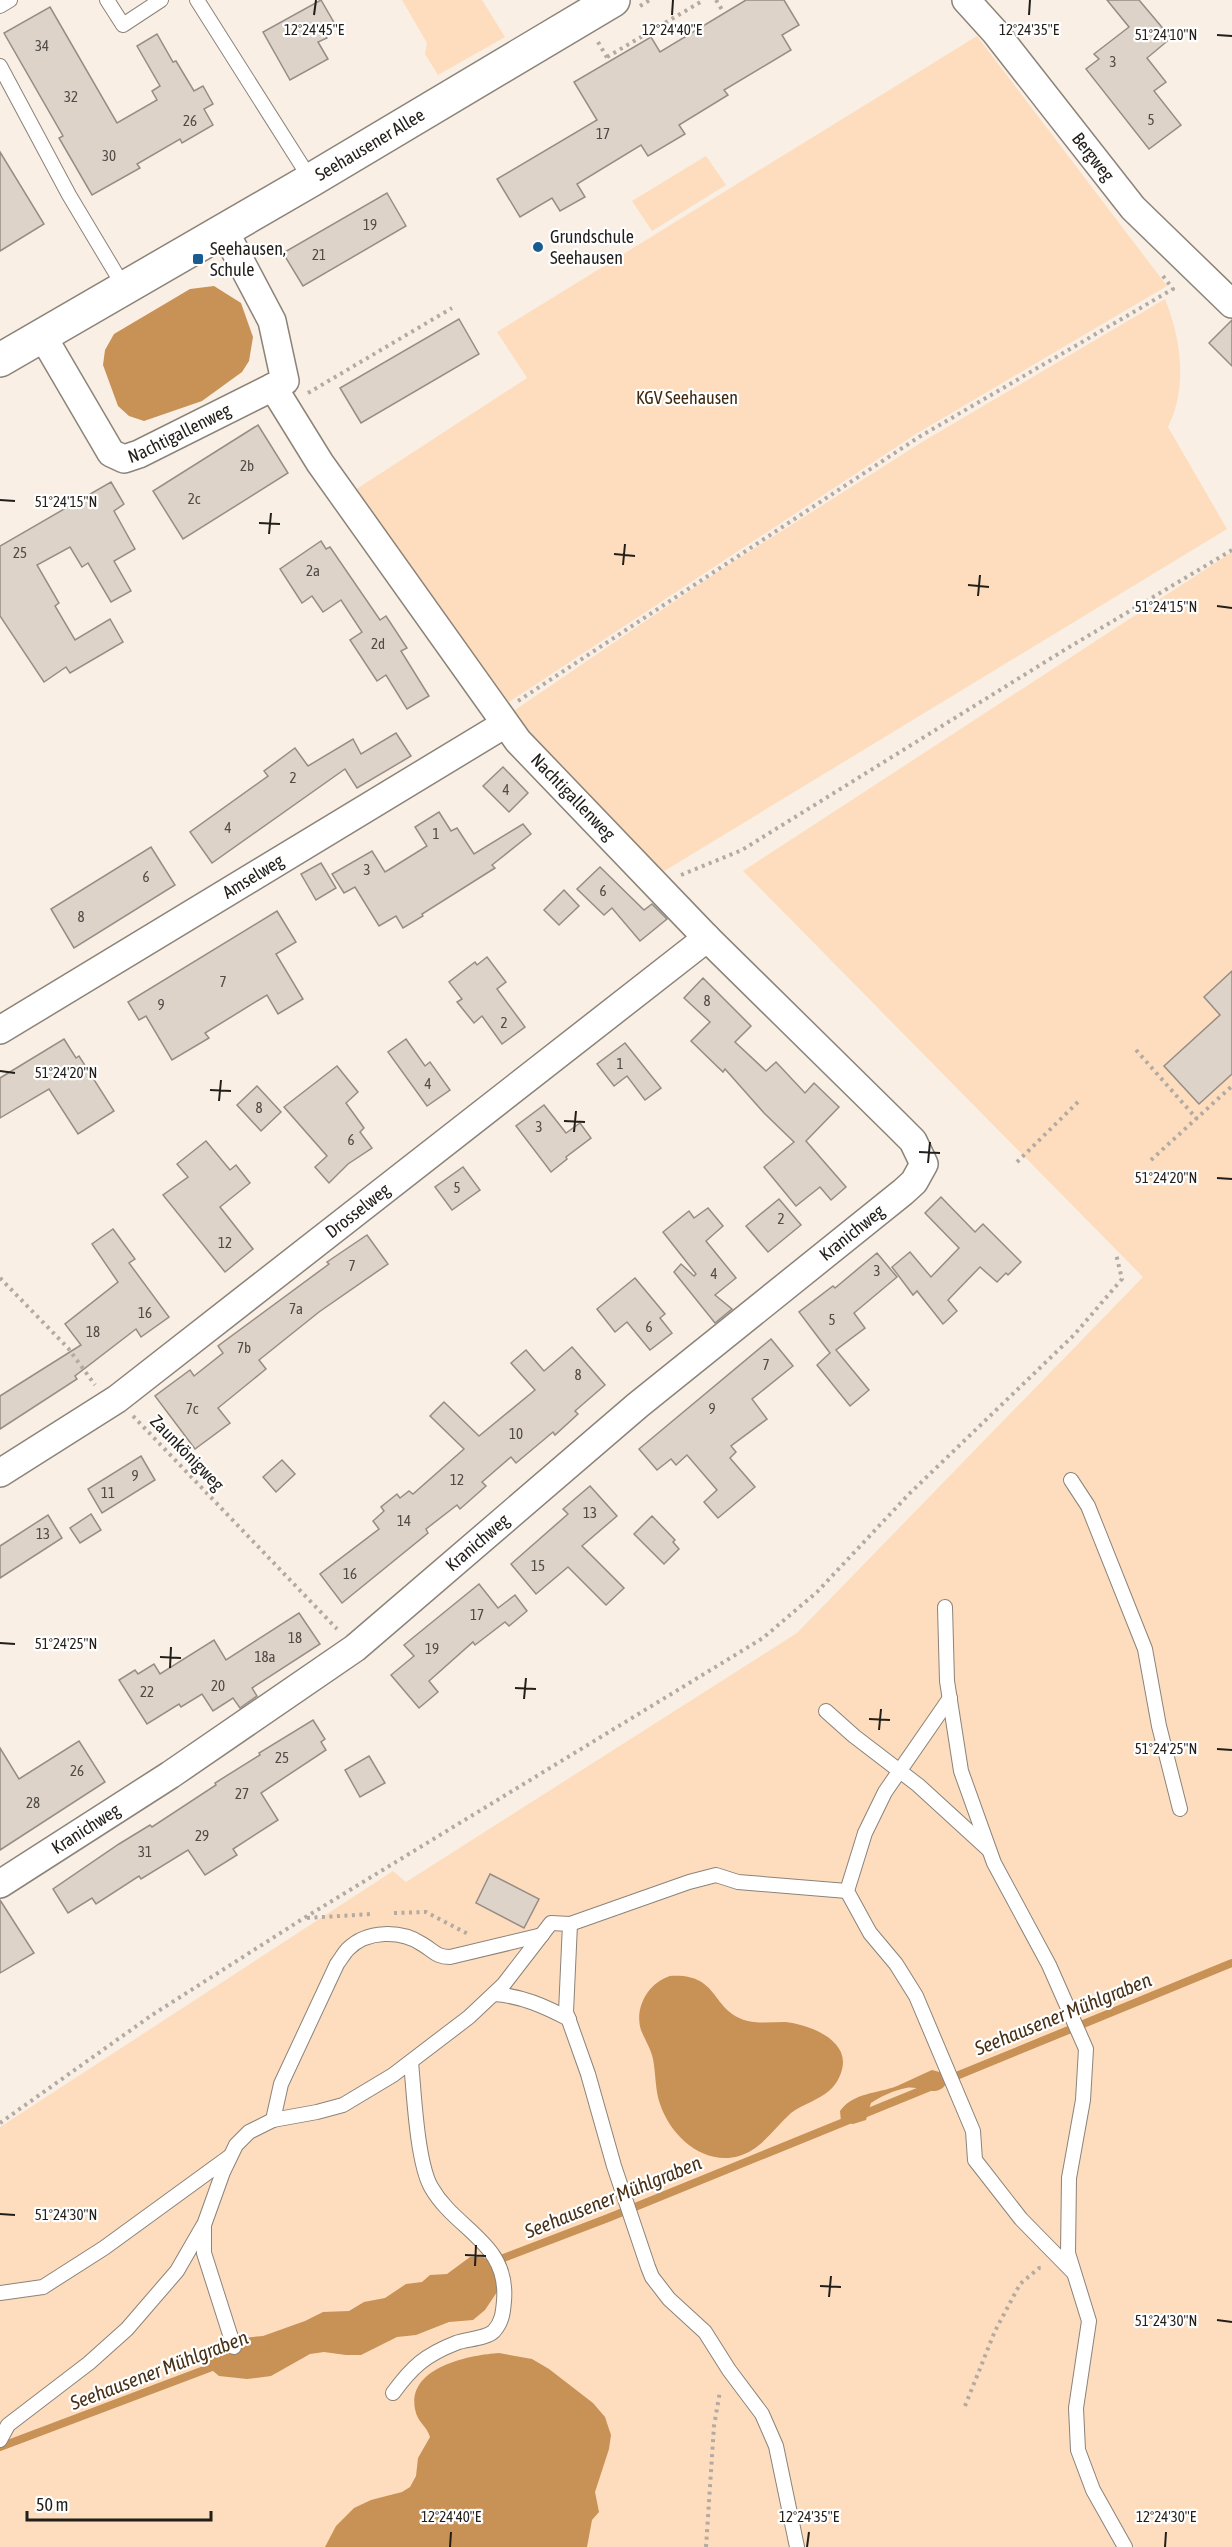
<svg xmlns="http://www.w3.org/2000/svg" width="1232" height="2547" font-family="'Asap Condensed',sans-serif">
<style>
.green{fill:#fdddbe}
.water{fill:#c89155}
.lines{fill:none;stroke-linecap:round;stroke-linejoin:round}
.stream{stroke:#c89155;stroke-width:8}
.building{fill:#ddd3c9;stroke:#978d84;stroke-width:1.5}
.service-casing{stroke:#8c8379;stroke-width:16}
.minor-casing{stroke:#8c8379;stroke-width:30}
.tertiary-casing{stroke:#8c8379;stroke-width:36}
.path{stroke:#b3aba3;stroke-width:4;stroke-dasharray:3 4.5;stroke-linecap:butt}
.service{stroke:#fff;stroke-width:14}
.minor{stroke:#fff;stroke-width:27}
.tertiary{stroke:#fff;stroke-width:33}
.ticks{fill:none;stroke:#221e1a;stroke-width:2}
.poi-dot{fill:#195c91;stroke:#fff;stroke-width:2}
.labels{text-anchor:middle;stroke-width:4.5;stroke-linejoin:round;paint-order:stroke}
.number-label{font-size:15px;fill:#514b46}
.street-label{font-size:18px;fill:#221e1a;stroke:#fff}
.poi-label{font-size:18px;fill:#221e1a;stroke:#fff;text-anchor:start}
.park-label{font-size:18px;fill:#3f280d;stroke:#fff}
.water-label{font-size:20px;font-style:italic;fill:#493117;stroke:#fff}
.ticks-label{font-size:15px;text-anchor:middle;fill:#221e1a;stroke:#fff;stroke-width:4.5;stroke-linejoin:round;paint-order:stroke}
</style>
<rect width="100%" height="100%" fill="#f9efe5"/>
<!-- green -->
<g class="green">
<polygon points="402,0 482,0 505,37 438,75 425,54 427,43"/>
<polygon points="977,36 1167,286 916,434 506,704 352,492 527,378 497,332"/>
<polygon points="706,156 726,185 652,231 632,201"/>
<path d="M1165,299c16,40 23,88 3,128l59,102 -566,344 -149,-161 210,-143 200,-127z"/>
<polygon points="1232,552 1232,2547 0,2547 0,2127 393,1871 406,1882 797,1633 1143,1277 743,871"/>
</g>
<!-- water -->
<g class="water">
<polygon points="214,286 241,303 253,337 249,361 242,372 202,401 144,421 129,416 118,406 103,365 105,350 114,334 190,289"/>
<path d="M670,1976c49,-3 40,32 74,44 13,4 27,2 41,2 21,2 58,15 58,40 0,10 -6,22 -13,28 -11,10 -27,14 -39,23 -17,15 -29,36 -52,43 -35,10 -68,-19 -79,-52 -5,-14 -4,-30 -7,-45 -2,-10 -8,-19 -12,-29 -7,-22 7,-47 29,-54z"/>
<path d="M932,2070l11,3 3,11c-10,15 -26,1 -40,4 -11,2 -25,8 -35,15l-5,17 -13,4 -12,-3 -1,-10c14,-19 37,-17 57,-25 12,-5 23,-11 35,-16z"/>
<polygon points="470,2257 483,2257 495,2264 499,2289 485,2310 473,2320 449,2322 416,2335 397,2337 361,2355 346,2355 324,2352 310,2354 271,2376 247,2379 219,2376 213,2371 209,2362 213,2349 220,2340 263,2336 305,2321 323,2312 349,2311 364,2302 385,2298 406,2284 422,2282 430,2275 447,2274"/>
<path d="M499,2353l33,6 17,10 44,34 12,14 6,18 -2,14 -14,43 4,20 -7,8 -5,27h-262l11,-21 18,-18 17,-8 31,-8 8,-5 6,-11 2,-18 12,-21c-3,-11 -13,-15 -15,-28 -8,-42 55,-54 84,-56z"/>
</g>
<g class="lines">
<!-- stream -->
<g class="stream">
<polyline points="949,2079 1232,1963"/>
<polyline points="493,2262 608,2218 930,2087"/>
<polyline points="0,2447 220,2364"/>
</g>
</g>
<!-- building -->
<g class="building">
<polygon points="321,0 336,26 324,33 327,38 318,42 328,59 290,80 263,32"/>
<polygon points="746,0 784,0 799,25 782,35 791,50 724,90 728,95 679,125 685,134 648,156 641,145 577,184 585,197 560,211 552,198 520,217 497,179 597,120 574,82 651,37 660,52"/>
<polygon points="1107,0 1139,0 1171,38 1147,58 1166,82 1154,91 1181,125 1149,149 1086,69 1099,59 1094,54 1129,27"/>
<polygon points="50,7 117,123 157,100 152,91 160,86 137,46 157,34 173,62 176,61 194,91 203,86 213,104 204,109 213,125 182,143 180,139 137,164 140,168 92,195 59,138 63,136 4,33"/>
<polygon points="0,152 44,224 0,251"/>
<polygon points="387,193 406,226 303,286 283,253"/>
<polygon points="459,319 479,354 361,423 340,388"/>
<polygon points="1232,320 1232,366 1209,343"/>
<polygon points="258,425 288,473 183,539 153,491"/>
<polygon points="111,482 124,504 114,511 135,549 114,561 131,591 111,602 88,563 82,567 70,547 37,565 59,603 55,606 75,640 110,619 123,642 70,673 66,667 44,682 0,616 0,546"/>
<polygon points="321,541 326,549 330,547 380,620 386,616 407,648 401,651 429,696 407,709 386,675 377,681 350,640 362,632 341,600 323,612 312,596 302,603 280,569"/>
<polygon points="396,733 411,756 357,788 345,769 212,863 190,832 268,776 264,771 295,748 308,766 353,739 361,754"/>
<polygon points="503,767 528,793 509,812 483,786"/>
<polygon points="439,812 451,831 457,828 474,854 523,824 531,834 492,865 495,868 422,914 423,916 403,928 396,916 379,926 355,887 344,893 332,874 372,851 385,872 390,869 427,846 415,827"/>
<polygon points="151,847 175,885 74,948 51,909"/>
<polygon points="321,863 336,888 316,900 301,874"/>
<polygon points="600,867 644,910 652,904 667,919 640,941 612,908 604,915 577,889"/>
<polygon points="564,890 579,906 559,925 544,910"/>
<polygon points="277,911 296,942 276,954 303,999 278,1014 267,995 205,1033 209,1038 172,1060 146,1016 139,1020 128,1002"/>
<polygon points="487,957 506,982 497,989 525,1027 502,1044 482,1016 474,1023 457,1002 462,999 449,982 475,962 477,965"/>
<polygon points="1232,971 1232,1074 1199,1104 1164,1066 1220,1015 1204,997"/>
<polygon points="703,978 751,1026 735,1042 766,1071 776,1062 805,1093 814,1083 839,1107 806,1141 846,1187 831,1200 820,1187 796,1206 764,1167 794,1142 764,1113 725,1069 723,1072 691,1041 710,1022 684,998"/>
<polygon points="64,1039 76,1058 79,1056 114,1111 78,1134 49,1089 0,1118 0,1078"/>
<polygon points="406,1039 425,1066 430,1062 450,1090 427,1106 388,1052"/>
<polygon points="625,1043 661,1088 645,1100 627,1076 614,1086 597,1064"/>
<polygon points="337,1066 358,1092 346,1103 364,1128 360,1132 372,1148 348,1164 329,1183 315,1167 327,1156 284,1107"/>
<polygon points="257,1086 281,1112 261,1131 237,1105"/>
<polygon points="544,1105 566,1133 580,1123 591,1138 566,1157 567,1159 551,1172 516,1126"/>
<polygon points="206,1141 230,1170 236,1165 250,1183 220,1207 253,1249 225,1272 163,1195 188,1177 177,1164"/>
<polygon points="463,1167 480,1190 452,1210 435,1187"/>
<polygon points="941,1197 975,1232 983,1224 1021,1262 1008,1275 1006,1273 997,1282 980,1267 948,1300 957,1311 943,1324 917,1291 913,1295 892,1267 910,1252 931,1277 959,1248 925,1213"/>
<polygon points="779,1199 801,1225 768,1252 746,1226"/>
<polygon points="708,1208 723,1226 706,1241 736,1278 715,1295 732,1309 715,1323 674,1272 681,1264 694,1276 696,1274 663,1232 689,1211 694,1218"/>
<polygon points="113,1229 135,1259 129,1263 169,1317 141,1337 136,1329 75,1376 77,1379 0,1429 0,1396 81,1345 65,1324 118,1282 92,1244"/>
<polygon points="367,1235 388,1264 319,1312 259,1360 266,1369 218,1408 230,1423 195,1449 155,1396 190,1370 194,1376 223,1353 218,1346 329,1264 327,1262"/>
<polygon points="877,1253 897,1277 854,1313 865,1328 836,1350 869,1390 850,1406 817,1365 830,1353 799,1312 833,1286 835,1288"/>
<polygon points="635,1278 665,1314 660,1318 672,1333 650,1350 627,1322 615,1332 597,1309"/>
<polygon points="771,1339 793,1366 752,1399 767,1419 731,1446 736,1452 730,1458 755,1487 718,1518 704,1502 717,1490 687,1455 676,1465 671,1459 657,1470 639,1449"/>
<polygon points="572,1347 605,1385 575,1411 578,1414 555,1435 553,1432 516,1463 511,1457 482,1482 486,1486 460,1509 457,1505 426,1529 428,1533 342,1603 320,1574 379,1529 373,1521 384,1511 381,1507 397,1494 400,1498 409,1491 413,1494 464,1449 430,1416 444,1402 479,1436 535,1390 511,1363 526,1350 544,1371"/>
<polygon points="141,1456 155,1480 102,1513 88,1489"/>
<polygon points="282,1460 295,1474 276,1492 263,1477"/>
<polygon points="590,1486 617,1516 582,1546 624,1588 606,1605 568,1567 536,1594 511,1564 568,1514 563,1509"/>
<polygon points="91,1514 101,1530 80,1543 70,1528"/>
<polygon points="48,1515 62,1538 0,1578 0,1546"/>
<polygon points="652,1516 675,1540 673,1542 679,1549 664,1564 634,1534"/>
<polygon points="479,1584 498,1608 515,1595 527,1611 509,1626 505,1622 475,1645 473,1642 429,1681 438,1692 419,1708 391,1675 414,1656 404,1645"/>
<polygon points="299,1613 320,1644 252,1688 257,1696 240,1708 233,1698 213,1711 202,1694 181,1707 179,1704 147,1724 119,1680 135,1670 138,1674 154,1664 160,1674 214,1640 226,1660"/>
<polygon points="313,1720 325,1739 321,1742 326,1750 261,1793 278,1820 233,1849 237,1855 205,1875 188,1850 141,1879 139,1876 96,1904 92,1898 68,1913 53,1889 119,1844 150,1825 152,1827 216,1785 215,1783 260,1755 259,1753"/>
<polygon points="79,1741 105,1782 0,1850 0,1748 19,1779"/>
<polygon points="369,1756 385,1783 360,1797 345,1770"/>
<polygon points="490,1874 539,1899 524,1928 476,1903"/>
<polygon points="0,1900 34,1953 0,1973"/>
</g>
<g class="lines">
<!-- service casing -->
<g class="service-casing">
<g id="service">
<polyline points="107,0 123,25 161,0"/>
<polyline points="197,0 311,180"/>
<polyline points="0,6 10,0"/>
<polyline points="0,66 69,195 124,287"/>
<polyline points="1071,1480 1088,1506 1145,1649 1159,1726 1180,1809"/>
<polyline points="945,1607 947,1681 961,1771 994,1863 1049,1965 1086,2049 1083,2100 1069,2178 1068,2253 1089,2321 1076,2408 1078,2450 1093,2490 1125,2547"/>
<polyline points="950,1698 885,1792 865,1833 847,1891 870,1933 896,1964 916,1996 973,2131 975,2160 1021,2219 1073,2272"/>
<polyline points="826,1711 854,1736 918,1785 988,1849"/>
<polyline points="570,1924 566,2012 588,2074 614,2166 648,2267 652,2277 669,2299 705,2332 729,2370 762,2414 776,2446 797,2547"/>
<path d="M494,1994c28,2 50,12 75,25"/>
<path d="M273,2120l8,-36 56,-120c4,-5 7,-11 11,-15 19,-19 53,-19 74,-5 12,7 14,13 28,13l92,-22"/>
<polyline points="0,2293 43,2287 104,2248 229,2157"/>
<polyline points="234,2347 204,2253 204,2225 223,2172 236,2145 249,2132 273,2120 317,2112 343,2105 393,2075 469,2017 504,1984 551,1923 570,1924 689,1882 716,1875 738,1882 847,1891"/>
<path d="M393,2393c19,-26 32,-38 63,-50 10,-4 30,-4 38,-12 8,-9 9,-18 10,-30 5,-59 -48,-70 -73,-114 -14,-25 -17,-94 -20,-125"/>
<polyline points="0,2440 8,2425 89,2363 127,2329 177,2271 203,2226"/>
</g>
</g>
<!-- minor casing -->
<g class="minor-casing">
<g id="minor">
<path id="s1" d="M966,0l29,32 138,176 99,96"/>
<path id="s2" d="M42,335l69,118 13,6 15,-5 146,-73 -13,-60 -48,-91"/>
<path id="s3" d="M0,1030l505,-306"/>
<path id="s4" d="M0,1473l117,-74 590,-461"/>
<path id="s5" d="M0,1884l170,-109 185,-127 283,-243 265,-213 11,-10 10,-18 -11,-23 -17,-17 -189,-186 -189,-197 -198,-278 -47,-76"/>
</g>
</g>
<!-- tertiary casing -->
<g class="tertiary-casing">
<g id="tertiary">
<path id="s6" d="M0,360l311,-180 302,-180"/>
</g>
</g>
<!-- path -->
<g class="path">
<polyline points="716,0 724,13"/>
<polyline points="640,6 650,0"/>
<polyline points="598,42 609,61"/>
<polyline points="607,57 704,0"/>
<polyline points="308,393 452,308"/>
<polyline points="518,701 919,437 1173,289 1163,276"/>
<polyline points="681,875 742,850 1066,649 1232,550"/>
<polyline points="1136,1050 1197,1119"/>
<polyline points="1151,1160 1232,1086"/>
<polyline points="1017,1162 1081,1099"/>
<polyline points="0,1278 68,1348 95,1385"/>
<polyline points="133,1416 337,1629"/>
<polyline points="394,1913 426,1912 468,1934"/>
<polyline points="307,1918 371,1914"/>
<polyline points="0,2123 152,2015 304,1918 763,1638 817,1592 909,1494 1074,1335 1122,1279 1116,1254"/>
<polyline points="965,2406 995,2331 1020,2284 1039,2268 1042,2268"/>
<polyline points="706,2547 714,2426 720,2391"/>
</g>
<!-- service -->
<use href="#service" class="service"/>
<!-- minor -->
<use href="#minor" class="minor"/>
<!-- tertiary -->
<use href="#tertiary" class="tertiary"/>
</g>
<!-- ticks -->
<path class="ticks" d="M314,15l2,-15M672,15l1,-15M1029,15l1,-15M1217,35l15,1M0,500l15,1M259,523l21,1M269,534l2,-21M614,554l21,2M623,565l2,-21M968,585l21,2M978,596l2,-21M1217,606l15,2M0,1071l15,2M210,1090l21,1M219,1101l2,-21M564,1121l21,1M574,1132l2,-21M919,1152l21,1M928,1163l2,-21M1217,1178l15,1M0,1643l15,1M160,1657l21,1M170,1668l1,-21M515,1688l21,1M524,1699l2,-21M869,1719l21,1M879,1730l2,-21M1217,1749l15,1M0,2214l15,1M465,2255l21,1M475,2266l1,-21M820,2286l21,1M829,2297l2,-21M1217,2320l15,2M450,2547l1,-15M807,2547l2,-15M1165,2547l1,-15"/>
<!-- markers -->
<g class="poi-dot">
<circle cx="538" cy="247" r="6"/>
<rect x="192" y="253" width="12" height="12" rx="3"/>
</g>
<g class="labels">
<!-- number labels -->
<g class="number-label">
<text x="42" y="51">34</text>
<text x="1113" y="67">3</text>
<text x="71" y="102">32</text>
<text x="1151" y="125">5</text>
<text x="190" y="126">26</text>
<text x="603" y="139">17</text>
<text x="109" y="161">30</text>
<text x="370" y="230">19</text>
<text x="319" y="260">21</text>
<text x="247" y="471">2b</text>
<text x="194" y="504">2c</text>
<text x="20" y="558">25</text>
<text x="313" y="576">2a</text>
<text x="378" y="649">2d</text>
<text x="293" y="783">2</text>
<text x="506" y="795">4</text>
<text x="228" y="833">4</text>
<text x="436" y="839">1</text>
<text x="367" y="875">3</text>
<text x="146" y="882">6</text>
<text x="603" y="896">6</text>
<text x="81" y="922">8</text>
<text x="223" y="987">7</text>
<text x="707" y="1006">8</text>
<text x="161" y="1010">9</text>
<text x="504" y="1028">2</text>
<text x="620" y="1069">1</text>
<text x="428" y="1089">4</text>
<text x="259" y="1113">8</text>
<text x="539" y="1132">3</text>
<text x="351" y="1145">6</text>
<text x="457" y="1193">5</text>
<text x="781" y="1224">2</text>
<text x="225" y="1248">12</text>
<text x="352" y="1271">7</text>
<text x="877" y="1276">3</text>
<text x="714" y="1279">4</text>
<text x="296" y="1314">7a</text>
<text x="145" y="1318">16</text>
<text x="832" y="1325">5</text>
<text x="649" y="1332">6</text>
<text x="93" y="1337">18</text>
<text x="244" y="1353">7b</text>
<text x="766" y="1370">7</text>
<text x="578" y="1380">8</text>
<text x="192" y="1414">7c</text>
<text x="712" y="1414">9</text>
<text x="516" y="1439">10</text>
<text x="135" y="1481">9</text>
<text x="457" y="1485">12</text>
<text x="108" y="1498">11</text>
<text x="590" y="1518">13</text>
<text x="404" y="1526">14</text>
<text x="43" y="1539">13</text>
<text x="538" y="1571">15</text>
<text x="350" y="1579">16</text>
<text x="477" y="1620">17</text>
<text x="295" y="1643">18</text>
<text x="432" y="1654">19</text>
<text x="265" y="1662">18a</text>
<text x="218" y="1691">20</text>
<text x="147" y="1697">22</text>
<text x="282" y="1763">25</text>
<text x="77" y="1776">26</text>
<text x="242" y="1799">27</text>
<text x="33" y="1808">28</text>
<text x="202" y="1841">29</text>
<text x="145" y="1857">31</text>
</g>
<!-- street labels -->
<g class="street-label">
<text dy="6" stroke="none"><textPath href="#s6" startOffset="428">Seehausener Allee</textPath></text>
<text dy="6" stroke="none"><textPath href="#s1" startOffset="202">Bergweg</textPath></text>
<text dy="6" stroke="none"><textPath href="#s2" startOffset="212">Nachtigallenweg</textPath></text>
<text transform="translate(573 797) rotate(46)" y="6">Nachtigallenweg</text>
<text dy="6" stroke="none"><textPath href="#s3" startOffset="296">Amselweg</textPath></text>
<text dy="6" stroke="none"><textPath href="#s4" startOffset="444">Drosselweg</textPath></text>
<text dy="6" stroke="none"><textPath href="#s5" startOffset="1074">Kranichweg</textPath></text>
<text transform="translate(187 1453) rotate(46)" y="6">Zaunkönigweg</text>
<text dy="6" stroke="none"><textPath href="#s5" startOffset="588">Kranichweg</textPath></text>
<text dy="6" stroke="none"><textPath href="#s5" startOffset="102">Kranichweg</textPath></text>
</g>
<!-- poi labels -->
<g class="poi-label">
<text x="550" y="243">Grundschule<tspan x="550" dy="21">Seehausen</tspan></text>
<text x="210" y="255">Seehausen,<tspan x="210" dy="21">Schule</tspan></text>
</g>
<!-- park labels -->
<g class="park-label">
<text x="687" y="404">KGV Seehausen</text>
</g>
<!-- water labels -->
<g class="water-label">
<text transform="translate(1063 2014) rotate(-22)" y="7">Seehausener Mühlgraben</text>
<text transform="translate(613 2197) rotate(-22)" y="7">Seehausener Mühlgraben</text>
<text transform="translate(159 2370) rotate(-21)" y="7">Seehausener Mühlgraben</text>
</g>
</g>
<g class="ticks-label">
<text x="314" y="35">12°24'45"E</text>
<text x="672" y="35">12°24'40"E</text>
<text x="1029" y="35">12°24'35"E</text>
<text x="1166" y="40">51°24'10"N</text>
<text x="66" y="507">51°24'15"N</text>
<text x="1166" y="612">51°24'15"N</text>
<text x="66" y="1078">51°24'20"N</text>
<text x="1166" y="1183">51°24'20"N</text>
<text x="66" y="1649">51°24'25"N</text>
<text x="1166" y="1754">51°24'25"N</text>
<text x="66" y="2220">51°24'30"N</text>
<text x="1166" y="2326">51°24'30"N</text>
<text x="451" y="2522">12°24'40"E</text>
<text x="809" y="2522">12°24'35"E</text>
<text x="1166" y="2522">12°24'30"E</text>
</g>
<!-- scale -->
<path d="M27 2511v9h184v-9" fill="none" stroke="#221e1a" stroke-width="3"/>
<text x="36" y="2511" font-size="18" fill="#221e1a" stroke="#ffffff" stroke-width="4.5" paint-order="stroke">50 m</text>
</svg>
